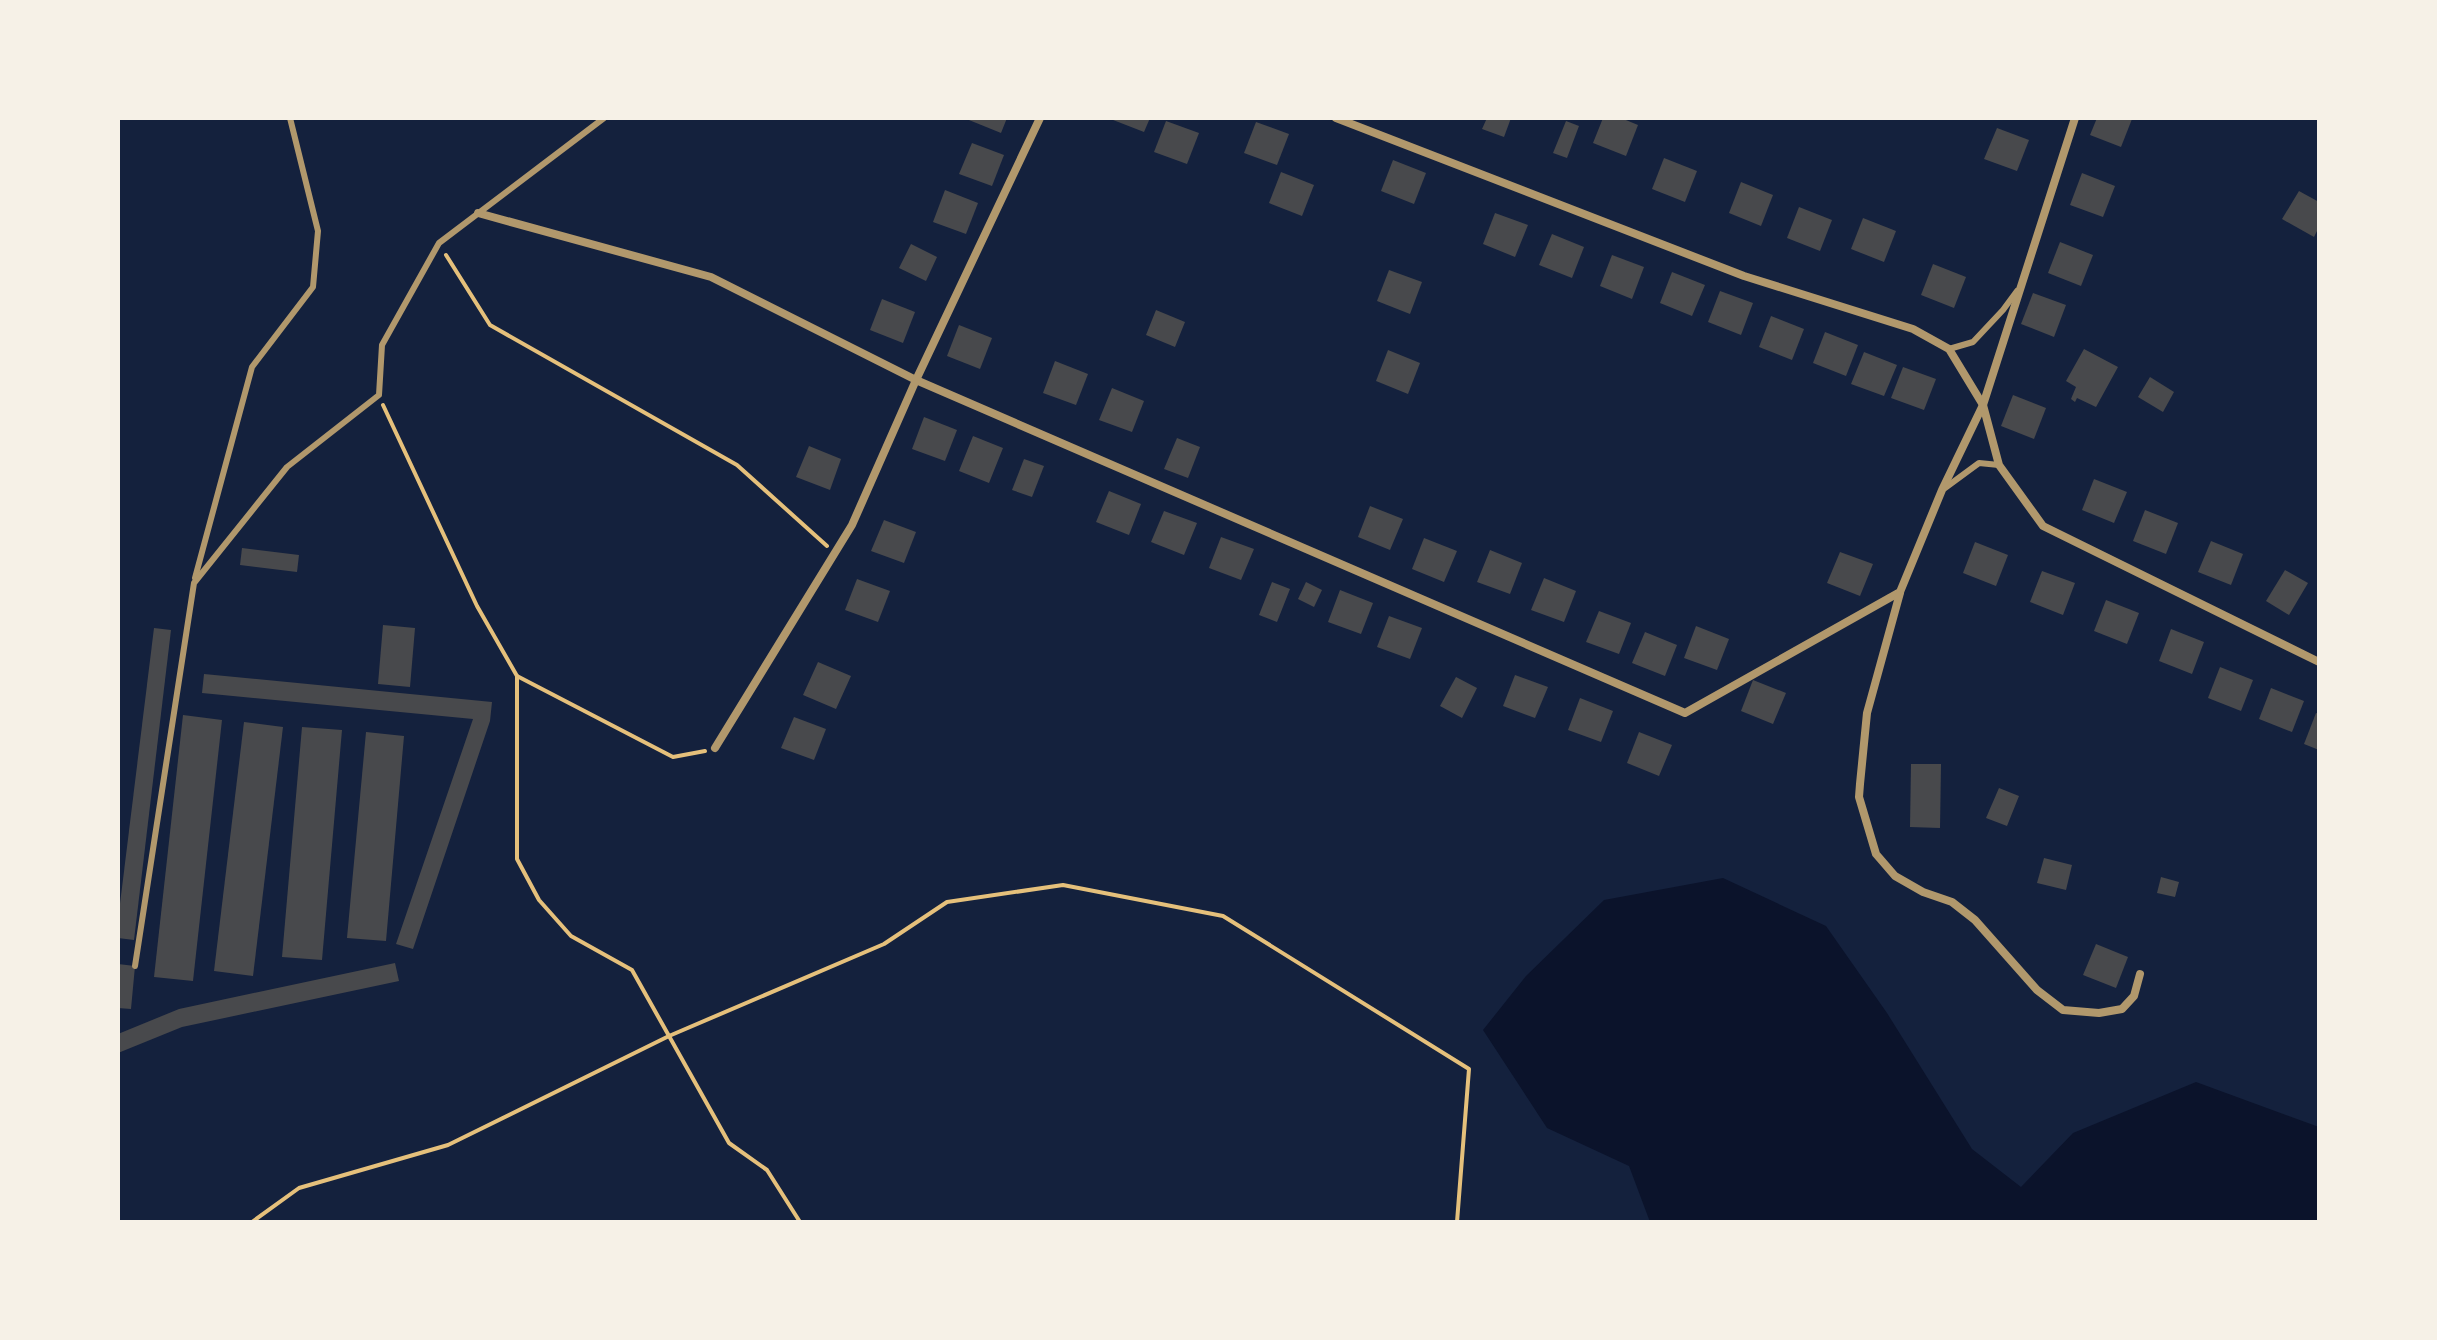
<svg xmlns="http://www.w3.org/2000/svg" width="2437" height="1340" font-family="'Fira Sans',sans-serif">
<style>
.water{fill:#0b132b}
.building{fill:#48494c}
.lines{fill:none;stroke-linecap:round;stroke-linejoin:round}
.path{stroke:#e5c07b;stroke-width:4}
.service{stroke:#b1986c;stroke-width:6}
.minor{stroke:#b1986c;stroke-width:8}
</style>
<rect width="100%" height="100%" fill="#14213d"/>
<!-- water -->
<polygon class="water" points="1723,878 1826,926 1887,1013 1972,1149 2021,1187 2073,1133 2196,1082 2319,1127 2319,1222 1650,1222 1629,1166 1547,1128 1483,1030 1526,976 1604,900"/>
<!-- building -->
<g class="building">
<polygon points="964,118 1007,118 1001,133"/>
<polygon points="1108,118 1150,118 1144,132"/>
<polygon points="1487,118 1511,118 1504,137 1482,129"/>
<polygon points="1603,118 1621,118 1638,125 1626,156 1593,143"/>
<polygon points="2097,118 2132,119 2121,147 2090,135"/>
<polygon points="1166,121 1199,133 1187,164 1154,152"/>
<polygon points="1566,121 1579,126 1567,158 1553,153"/>
<polygon points="1256,122 1289,134 1277,165 1244,153"/>
<polygon points="1997,128 2029,140 2017,171 1984,159"/>
<polygon points="972,143 1004,155 992,186 959,174"/>
<polygon points="1664,158 1697,171 1685,202 1652,189"/>
<polygon points="1393,160 1426,173 1414,204 1381,191"/>
<polygon points="1281,172 1314,185 1302,216 1269,203"/>
<polygon points="2082,173 2115,186 2103,217 2070,205"/>
<polygon points="1741,182 1773,195 1761,226 1729,213"/>
<polygon points="945,190 978,203 966,234 933,222"/>
<polygon points="2299,191 2319,202 2319,227 2314,237 2282,219"/>
<polygon points="1799,207 1832,220 1820,251 1787,238"/>
<polygon points="1495,213 1528,225 1515,257 1483,244"/>
<polygon points="1863,218 1896,231 1884,262 1851,249"/>
<polygon points="1552,234 1584,247 1572,278 1539,265"/>
<polygon points="2060,242 2093,255 2081,286 2048,273"/>
<polygon points="911,244 937,257 926,281 899,268"/>
<polygon points="1612,255 1644,267 1632,299 1600,286"/>
<polygon points="1933,264 1966,277 1954,308 1921,295"/>
<polygon points="1389,270 1422,282 1410,314 1377,301"/>
<polygon points="1672,272 1705,285 1692,316 1660,303"/>
<polygon points="1720,291 1753,303 1741,335 1708,322"/>
<polygon points="2033,293 2066,305 2054,337 2021,324"/>
<polygon points="882,299 915,312 903,343 870,330"/>
<polygon points="1156,310 1185,322 1175,347 1146,335"/>
<polygon points="1771,316 1804,329 1792,360 1759,347"/>
<polygon points="959,325 992,338 980,369 947,356"/>
<polygon points="1825,332 1858,345 1846,376 1813,363"/>
<polygon points="2084,349 2118,367 2096,407 2077,398 2075,402 2071,399 2076,387 2066,381"/>
<polygon points="1388,350 1420,363 1408,394 1376,381"/>
<polygon points="1864,352 1897,365 1884,396 1851,384"/>
<polygon points="1055,361 1088,374 1076,405 1043,393"/>
<polygon points="1903,367 1936,379 1924,410 1891,398"/>
<polygon points="2150,377 2174,392 2163,412 2138,397"/>
<polygon points="1112,388 1144,401 1132,432 1099,420"/>
<polygon points="2013,395 2046,408 2034,439 2001,426"/>
<polygon points="924,417 957,430 945,461 912,449"/>
<polygon points="973,436 1003,448 989,483 959,471"/>
<polygon points="1177,438 1200,447 1188,478 1164,469"/>
<polygon points="809,446 841,459 830,490 796,477"/>
<polygon points="1024,459 1044,466 1032,497 1012,490"/>
<polygon points="2094,479 2127,492 2114,523 2082,510"/>
<polygon points="1109,491 1141,504 1129,535 1096,522"/>
<polygon points="1370,506 1403,519 1390,550 1358,537"/>
<polygon points="2145,510 2178,523 2166,554 2133,541"/>
<polygon points="1164,511 1197,523 1184,555 1151,542"/>
<polygon points="884,520 916,532 904,563 871,551"/>
<polygon points="1221,537 1254,549 1241,580 1209,568"/>
<polygon points="1424,538 1457,551 1444,582 1412,569"/>
<polygon points="2211,541 2243,554 2231,585 2198,572"/>
<polygon points="1975,542 2008,555 1996,586 1963,573"/>
<polygon points="242,548 299,555 297,572 240,565"/>
<polygon points="1490,550 1522,563 1510,594 1477,582"/>
<polygon points="1840,552 1873,564 1860,596 1827,583"/>
<polygon points="2285,570 2308,583 2289,615 2266,601"/>
<polygon points="2042,571 2075,583 2063,615 2030,602"/>
<polygon points="1544,578 1576,591 1564,622 1531,610"/>
<polygon points="857,579 890,591 878,622 845,610"/>
<polygon points="1272,582 1290,589 1277,622 1259,615"/>
<polygon points="1306,582 1322,590 1314,607 1298,599"/>
<polygon points="1340,590 1373,603 1361,634 1328,622"/>
<polygon points="2106,600 2139,613 2127,644 2094,631"/>
<polygon points="1599,611 1631,623 1619,654 1586,642"/>
<polygon points="1389,616 1422,628 1410,659 1377,647"/>
<polygon points="383,625 415,628 410,687 378,684"/>
<polygon points="1696,626 1729,639 1717,670 1684,658"/>
<polygon points="154,628 171,630 134,940 118,938 118,920"/>
<polygon points="2171,629 2204,642 2192,674 2159,661"/>
<polygon points="1645,632 1677,645 1665,676 1632,663"/>
<polygon points="818,662 851,676 836,709 803,695"/>
<polygon points="2220,667 2253,680 2241,711 2208,698"/>
<polygon points="204,674 492,702 490,721 413,949 396,944 473,719 202,693"/>
<polygon points="1515,675 1548,687 1535,718 1503,706"/>
<polygon points="1456,677 1477,688 1462,718 1440,706"/>
<polygon points="1753,680 1786,693 1773,724 1741,711"/>
<polygon points="2271,688 2304,701 2292,732 2259,719"/>
<polygon points="1580,698 1613,711 1601,742 1568,730"/>
<polygon points="2316,713 2319,714 2319,750 2304,744"/>
<polygon points="183,715 222,720 193,981 154,977"/>
<polygon points="794,717 826,729 814,760 781,748"/>
<polygon points="244,722 283,727 253,976 214,971"/>
<polygon points="302,727 342,730 322,960 282,957"/>
<polygon points="366,732 404,736 386,941 347,938"/>
<polygon points="1639,732 1672,745 1659,776 1627,763"/>
<polygon points="1911,764 1941,764 1940,828 1910,827"/>
<polygon points="1999,788 2019,796 2007,826 1986,818"/>
<polygon points="2044,858 2072,865 2066,890 2037,883"/>
<polygon points="2161,877 2179,882 2175,897 2157,893"/>
<polygon points="2096,944 2128,957 2116,988 2083,975"/>
<polygon points="395,963 399,981 182,1027 118,1053 118,1034 179,1009"/>
<polygon points="118,964 135,966 131,1009 118,1008"/>
</g>
<g class="lines">
<!-- path -->
<g class="path">
<polyline points="446,255 490,325 737,465 827,546"/>
<polyline points="383,405 477,606 517,676 673,757 705,751"/>
<polyline points="517,676 517,859 539,900 571,936 632,970 729,1143 767,1170 800,1222"/>
<polyline points="252,1222 299,1188 448,1145 669,1036 884,944 947,902 1063,885 1223,916 1469,1069 1457,1222"/>
</g>
<!-- service -->
<g class="service">
<polyline points="1949,349 1973,342 2003,310 2017,291"/>
<polyline points="1945,488 1979,463 1999,465"/>
<polyline points="195,578 252,367 313,287 318,231 290,118"/>
<polyline points="135,966 194,583 287,467 379,395 382,345 439,243 604,118"/>
</g>
<!-- minor -->
<g class="minor">
<polyline points="1336,118 1744,276 1913,329 1949,349 1983,405 1999,465 2043,526 2319,662"/>
<polyline points="478,213 711,277 916,380 1685,713 1900,592 1942,490 1983,405 2075,118"/>
<polyline points="1900,593 1867,713 1860,784 1859,797 1876,854 1895,876 1923,892 1952,902 1975,920 2037,990 2063,1010 2099,1013 2122,1009 2134,996 2140,974"/>
<polyline points="715,748 852,525 916,380 1040,118"/>
</g>
</g>
<!-- border -->
<rect width="2437" height="1340" fill="none" stroke="#f6f1e7" stroke-width="240"/>
</svg>
